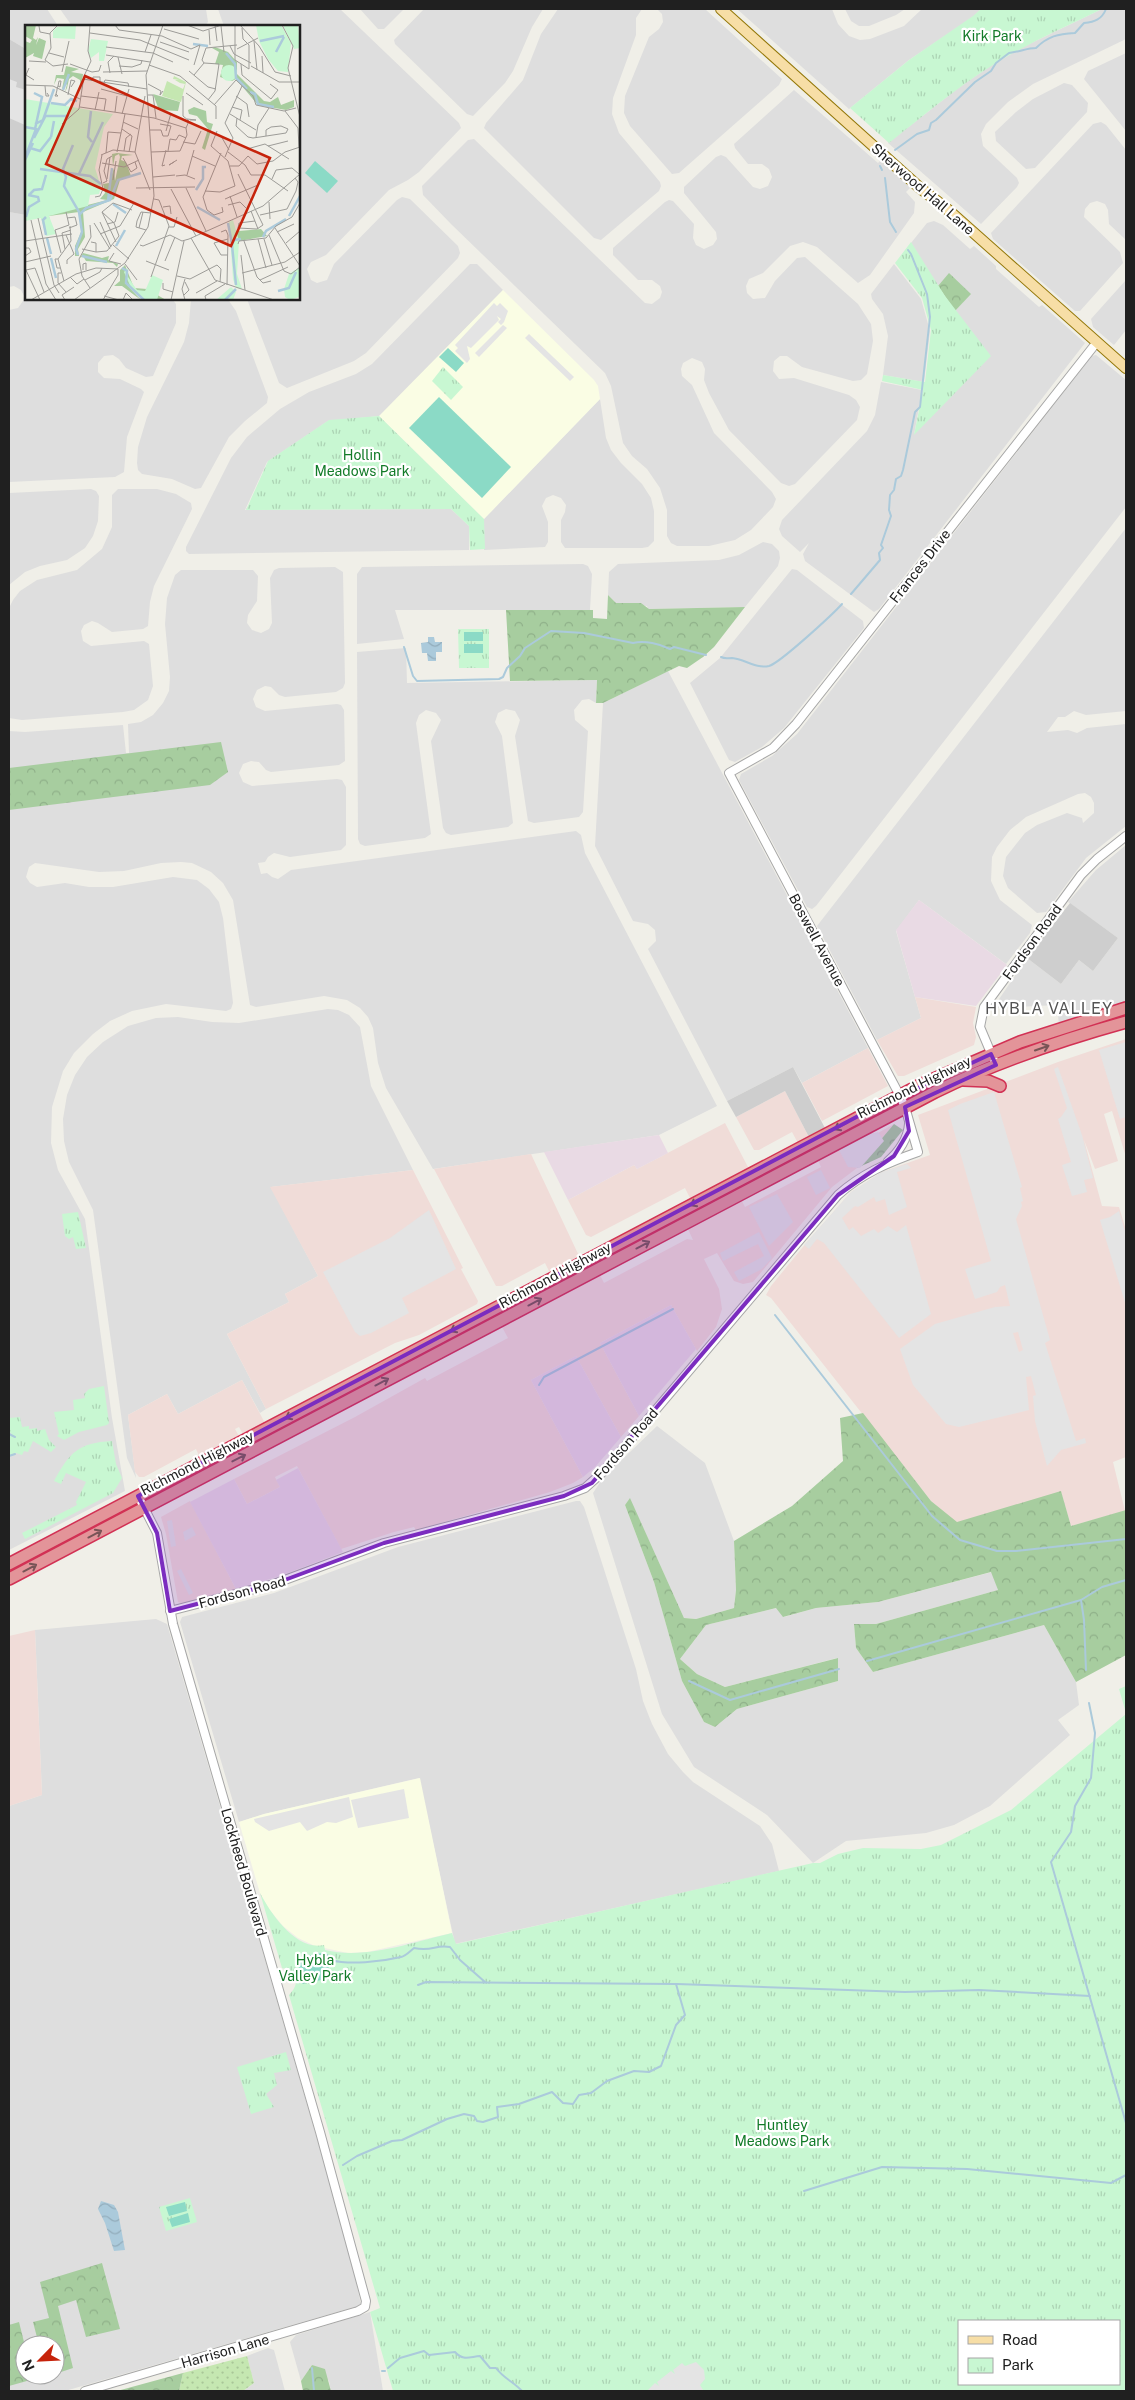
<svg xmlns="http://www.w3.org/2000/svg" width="1135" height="2400" font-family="'Public Sans',sans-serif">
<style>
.residential{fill:#dedede;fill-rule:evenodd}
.commercial{fill:#f0dcd8}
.industrial{fill:#e9dae4}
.education{fill:#fafde4}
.religious{fill:#cecece}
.grass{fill:url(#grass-dots)}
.forest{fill:url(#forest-crowns)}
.park{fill:url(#park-tufts);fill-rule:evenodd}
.pitch{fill:#8bdac6}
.parking{fill:#e4e4e4;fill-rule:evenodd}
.water{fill:url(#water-waves)}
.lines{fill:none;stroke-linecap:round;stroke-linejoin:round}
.stream{stroke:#abcadb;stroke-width:2}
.minor-casing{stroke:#a7a7a7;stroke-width:10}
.major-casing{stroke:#947809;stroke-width:12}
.highway-casing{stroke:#d23154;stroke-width:14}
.minor{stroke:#fff;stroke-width:8}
.major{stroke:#f7dea6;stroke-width:10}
.highway{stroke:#e39499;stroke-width:11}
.oneway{stroke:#785456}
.marked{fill:#7b2cbf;fill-opacity:0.2;stroke:#7b2cbf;stroke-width:4;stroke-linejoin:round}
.labels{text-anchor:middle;stroke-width:4.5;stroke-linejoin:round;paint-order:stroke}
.park-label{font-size:14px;fill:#127b28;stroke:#fff}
.street-label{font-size:14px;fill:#202020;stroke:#fff}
.quarter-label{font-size:16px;letter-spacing:1px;fill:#535353;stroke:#fff}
.inset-river{fill:none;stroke:#abcadb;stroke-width:2.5}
.inset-road{fill:none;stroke:#9d9c98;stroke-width:1}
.view{fill:#c6230b;fill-opacity:0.15;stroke:#c6230b;stroke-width:2.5}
.inset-edge{fill:none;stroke:#202020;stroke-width:2.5}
</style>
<defs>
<pattern id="grass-dots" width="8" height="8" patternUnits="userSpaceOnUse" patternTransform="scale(1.25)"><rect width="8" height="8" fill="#c5e7b1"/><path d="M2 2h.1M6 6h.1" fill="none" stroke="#a9c698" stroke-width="1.8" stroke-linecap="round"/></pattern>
<pattern id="forest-crowns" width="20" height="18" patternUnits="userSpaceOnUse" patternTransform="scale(1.25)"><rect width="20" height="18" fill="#a7cd9f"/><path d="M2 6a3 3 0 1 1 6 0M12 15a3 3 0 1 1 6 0" fill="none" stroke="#8fb089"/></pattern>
<pattern id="park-tufts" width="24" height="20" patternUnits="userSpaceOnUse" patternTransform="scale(1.25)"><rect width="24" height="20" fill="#c8f7d2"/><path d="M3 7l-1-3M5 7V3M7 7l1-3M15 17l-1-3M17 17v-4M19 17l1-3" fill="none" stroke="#acd3b4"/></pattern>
<pattern id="water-waves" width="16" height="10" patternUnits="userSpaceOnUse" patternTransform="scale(1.25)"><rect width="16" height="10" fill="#abcadb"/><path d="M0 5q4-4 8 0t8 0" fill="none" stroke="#93adbc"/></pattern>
</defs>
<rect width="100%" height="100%" fill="#f0efe8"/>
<!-- residential -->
<g class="residential">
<polygon points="9,9 47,9 58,26 26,26 26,49 9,39"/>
<polygon points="60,9 206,9 208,22 205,26 72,26"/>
<polygon points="218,9 340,9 459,123 461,128 419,172 408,180 389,190 326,255 311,262 307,269 311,280 317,283 327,280 334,264 397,200 402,197 410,199 458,246 460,253 458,258 366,353 354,361 287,388 279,383 247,299 299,299 299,26 224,26"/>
<polygon points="360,9 404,9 384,29 378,29"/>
<polygon points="424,9 543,9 532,27 513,71 505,83 473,116 467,114 395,44 394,40"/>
<polygon points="558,9 642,9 636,18 636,35 613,98 612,114 619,133 660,182 661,186 659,191 601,240 594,238 484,128 486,123 523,80 541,34"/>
<polygon points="657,9 705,9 782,79 779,85 679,173 672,174 630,126 624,113 625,96 649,37 659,29 663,22 662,14"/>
<polygon points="737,9 832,9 838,24 849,36 860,40 870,39 904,26 922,9 981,9 973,17 909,60 849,109"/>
<polygon points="845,9 905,9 896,15 869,26 859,26 851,21"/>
<polygon points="1102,9 1126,9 1126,39 1033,84 1008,102 986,124 981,134 983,146 1017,178 1019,183 1017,187 981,224 888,143 957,89 990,66 1023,47"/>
<polygon points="1126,53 1126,131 1084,79 1088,71"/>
<polygon points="1064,83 1072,85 1088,103 1087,112 1035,168 1026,169 996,141 995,132 1016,112 1033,99"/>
<polygon points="794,90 878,163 882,159 912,186 906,192 915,202 914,213 870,275 858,283 817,247 803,242 790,246 763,273 749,279 746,286 747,293 753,299 765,298 775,281 797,258 805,257 858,304 871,324 873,341 867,374 861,380 853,381 802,367 787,356 780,356 774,361 773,371 779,379 794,378 849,395 856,400 860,407 857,420 795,484 789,486 781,483 729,430 709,393 704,380 705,369 702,362 692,358 683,363 681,369 682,376 692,385 714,433 772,492 776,499 773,507 751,530 735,540 709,546 677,546 671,543 667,536 667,510 660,488 647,469 632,456 623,443 611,386 605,373 451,224 423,195 422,186 468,140 474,139 645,303 652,304 660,298 662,292 660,286 652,280 638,280 613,255 613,248 665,202 669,200 673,201 694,224 693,238 696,245 704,249 713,245 717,239 716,232 684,193 684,187 716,157 721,155 726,157 753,187 760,189 768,186 772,177 769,169 762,164 748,164 735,148 734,144"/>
<polygon points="1101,122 1106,125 1126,150 1126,240 1109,224 1108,210 1105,204 1097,201 1090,203 1085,209 1084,217 1120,252 1123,263 1080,311 1075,311 993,239 991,233 1093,124"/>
<polygon points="9,212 26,215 26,299 172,299 176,304 176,323 153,376 146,377 126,368 119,359 113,355 104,356 98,363 98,372 104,378 120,379 141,389 144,392 127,437 124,472 115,477 9,482 9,310 18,308 23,301 24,296 21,290 14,286 9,287"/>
<polygon points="934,221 943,225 970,249 974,246 996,266 996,269 1039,307 1042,305 1085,343 879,609 874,612 805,561 803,554 809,543 800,552 782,536 779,529 782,520 867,431 875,415 881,382 922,390 914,435 955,311 970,294 938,286 911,243 927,223"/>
<polygon points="470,264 477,264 503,290 380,416 328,421 267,462 245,510 451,509 469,526 469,550 189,554 186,551 186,547 231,458 247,437 280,409 309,392 356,374 372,364"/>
<polygon points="894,264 921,299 930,331 924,382 883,375 888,336 883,314 872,299 871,294"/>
<polygon points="1126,280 1126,330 1114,345 1093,327 1091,319"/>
<polygon points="191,299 224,299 229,301 236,311 268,397 267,403 245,421 229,437 201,488 195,489 172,479 142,474 138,470 137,463 138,447 147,417 184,342 189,323"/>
<polygon points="1096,355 1126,380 1126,507 816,906 812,909 807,907 739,780 741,774 772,756 797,734 1092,356"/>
<polygon points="600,399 606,438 611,450 621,463 642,484 651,498 654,511 654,541 648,547 642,548 565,548 561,542 561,520 565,512 566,505 561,498 553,495 546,498 542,506 548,522 548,542 545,547 484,550 484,519"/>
<polygon points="91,489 96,491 99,496 98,521 93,536 85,548 67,560 40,566 25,572 9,585 9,493"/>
<polygon points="118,489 157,489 176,494 191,503 192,509 154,586 150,602 148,626 143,629 112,632 98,623 92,621 84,625 81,631 83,641 91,646 144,641 149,644 153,686 148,700 134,710 123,712 22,720 9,718 9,608 13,600 20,591 37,580 77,570 102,549 112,527 112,495"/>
<polygon points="1126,528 1126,711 1086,715 1074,711 1065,717 1058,717 1047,732 1068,730 1077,733 1087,728 1126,724 1126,826 1086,858 1046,912 1037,913 1008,888 1003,876 1006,857 1025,833 1037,825 1067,813 1082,818 1083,823 1094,813 1094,803 1091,797 1085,793 1078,794 1026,817 1010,830 997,847 992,857 991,881 1000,900 1032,925 1030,933 1006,964 919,900 896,931 921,1018 877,1040 817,926"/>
<polygon points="763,542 772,544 779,551 780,558 778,566 745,607 648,609 647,606 616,603 608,595 609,572 618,564 719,560 739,555"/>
<polygon points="583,564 588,566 592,574 590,610 395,610 404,639 357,644 357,574 362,567"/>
<polygon points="335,567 343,572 345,683 343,688 336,692 285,697 279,695 271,687 265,686 257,690 253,699 256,707 265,711 337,704 341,705 344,710 345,761 339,765 271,772 266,770 259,762 251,761 243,764 239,773 243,782 252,786 337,779 342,780 346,787 346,845 341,850 290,857 274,853 268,857 265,862 258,863 261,874 267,873 272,877 278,879 291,870 576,831 581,835 585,853 717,1106 659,1135 433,1169 386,1088 378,1063 373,1028 368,1017 360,1008 347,1000 324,996 256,1007 250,1005 233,900 223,883 211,872 192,863 181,862 161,863 124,871 99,872 35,863 29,867 26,877 30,883 37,887 65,883 89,887 113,887 173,877 197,880 209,889 219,902 223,918 233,1003 231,1009 226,1011 166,1004 132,1011 110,1021 93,1034 74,1053 63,1071 52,1107 51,1143 58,1170 85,1219 112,1418 125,1491 9,1550 9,731 25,732 123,725 126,753 129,753 128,724 141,722 153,715 163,703 169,691 170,677 165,624 167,598 175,575 181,570 253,570 258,576 257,601 248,615 247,623 252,630 261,633 269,629 272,623 270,578 274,570 279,568"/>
<polygon points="792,569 797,570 863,621 864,628 784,728 762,747 735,762 729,760 690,683 720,658"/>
<polygon points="406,648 407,683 597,680 596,703 589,699 582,700 574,710 575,720 588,731 583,812 579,817 534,823 528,821 515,736 520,720 515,711 506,709 498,713 495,722 502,736 513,823 508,827 451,835 446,833 443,828 431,741 441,720 436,713 426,710 419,715 416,723 431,834 425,838 365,846 360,844 358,839 357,652"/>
<polygon points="668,671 868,1048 802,1083 793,1067 727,1101 648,949 656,941 655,930 648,924 633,921 595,846 603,703"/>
<polygon points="1126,845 1126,1004 1059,1025 1057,1005 993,1008 1027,958 1061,984 1079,960 1093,971 1118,938 1068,902 1096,870"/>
<polygon points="328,1009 338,1010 349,1015 360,1027 371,1086 413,1170 271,1187 318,1276 285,1294 289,1302 227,1334 266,1409 260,1413 242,1380 178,1414 167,1394 128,1415 136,1478 127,1458 93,1210 69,1162 64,1141 63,1119 67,1095 75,1075 87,1057 103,1042 128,1026 156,1018 178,1017 212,1022 239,1023"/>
<polygon points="657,1426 705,1463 734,1541 736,1590 734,1608 696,1619 684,1618 630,1499 625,1505 654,1582 682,1681 704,1722 715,1727 737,1709 838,1681 837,1658 725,1687 697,1674 680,1659 706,1625 777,1608 784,1617 816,1608 878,1602 992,1572 998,1590 876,1624 854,1624 856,1648 873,1672 1044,1625 1076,1682 1079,1705 1058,1720 1070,1735 990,1806 954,1825 926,1833 846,1841 813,1863 767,1815 694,1767 662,1714 593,1493 603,1478"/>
<polygon points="576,1501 580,1501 584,1507 636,1669 643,1701 652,1724 668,1754 683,1772 693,1782 760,1826 772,1844 779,1871 455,1944 419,1778 264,1814 239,1822 180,1622 182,1617 274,1593 398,1547"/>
<path d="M156,1619l11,5 183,628 11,53 -296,86h-56v-585l33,-11 -7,-165zM25,2345h30v30h-30z"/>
<polygon points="370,2312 383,2391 331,2391 329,2381 312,2365 301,2381 290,2342 296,2335"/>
<polygon points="268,2348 274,2350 285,2391 243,2391 254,2383 247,2356"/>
</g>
<!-- commercial -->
<g class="commercial">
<polygon points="915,997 976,1007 973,1023 976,1037 974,1045 904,1076 898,1076 877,1040 921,1018"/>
<polygon points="1126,1039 1126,1157 1112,1111 1104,1114 1118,1161 1095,1169 1084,1140 1102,1206 1119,1207 1126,1230 1126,1457 1113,1462 1125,1511 1071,1526 1061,1492 957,1523 931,1501 771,1298 766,1295 771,1286 807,1242 851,1192 882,1172 930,1155 918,1115 1058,1062"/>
<polygon points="868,1048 888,1086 822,1121 802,1083"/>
<polygon points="785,1091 810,1139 799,1145 792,1132 759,1150 754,1150 736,1117"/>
<polygon points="725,1123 749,1169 691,1200 685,1188 591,1237 586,1235 568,1200 634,1165 637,1169"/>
<polygon points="894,1124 857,1168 832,1187 753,1282 743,1284 734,1281 717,1253 704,1259 719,1289 722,1309 716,1327 697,1351 671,1305 600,1343 639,1416 621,1437 576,1356 531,1380 583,1477 573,1483 550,1492 416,1530 414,1527 394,1532 341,1549 297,1466 275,1477 280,1487 247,1504 234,1479 355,1417 425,1378 427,1381 508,1338 502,1327 600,1275 604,1283 687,1239 693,1240 688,1229 742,1201 745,1207 821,1167 818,1160 869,1133 878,1133"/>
<polygon points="531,1154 580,1258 551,1275 545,1263 502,1286 496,1286 434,1169"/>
<polygon points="413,1170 463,1268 461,1269 478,1301 477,1304 419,1335 395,1343 266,1409 227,1334 289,1302 285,1294 318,1276 270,1187"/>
<polygon points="242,1380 266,1425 244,1436 239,1427 235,1429 240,1438 200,1458 196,1449 144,1477 139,1477 135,1472 128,1415 167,1394 178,1414"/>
<polygon points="190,1501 237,1591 181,1603 178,1602 166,1534 161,1517"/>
<polygon points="35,1630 42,1795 9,1806 9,1636"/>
</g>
<!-- industrial -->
<g class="industrial">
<polygon points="919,900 1007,965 976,1006 915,997 896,930"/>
<polygon points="659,1135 668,1153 637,1169 634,1165 568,1200 544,1152"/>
<polygon points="671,1305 696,1349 639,1416 600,1343"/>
<polygon points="576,1356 621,1437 595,1467 583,1477 531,1380"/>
<polygon points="298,1468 343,1552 280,1576 236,1589 190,1502 234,1479 247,1504 280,1487 276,1480"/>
</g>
<!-- education -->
<g class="education">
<polygon points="503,290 594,380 598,386 600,399 484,519 379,416"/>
<polygon points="420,1778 452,1933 367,1952 348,1953 315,1946 298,1938 283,1926 269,1909 260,1893 239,1822 264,1814"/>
</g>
<!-- religious -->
<g class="religious">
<polygon points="9,39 26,49 26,215 9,212"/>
<polygon points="1070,903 1118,938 1093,971 1079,960 1061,984 1027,958"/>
<polygon points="793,1067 826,1130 810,1139 785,1091 736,1117 727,1101"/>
</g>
<!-- grass -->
<polygon class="grass" points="247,2356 254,2383 243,2391 179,2391 183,2373"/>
<!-- forest -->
<g class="forest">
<polygon points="949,273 971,294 955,311 938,286"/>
<polygon points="608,595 616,603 641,603 649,609 745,607 714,647 703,657 687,668 679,666 603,703 596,703 597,680 510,681 506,610 593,610 593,618 607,619"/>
<polygon points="221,742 228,772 210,785 9,810 9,768"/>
<polygon points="894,1124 903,1130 881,1157 857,1168"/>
<polygon points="863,1413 931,1501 957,1522 1061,1491 1071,1526 1126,1510 1126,1655 1076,1682 1044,1625 873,1672 856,1648 854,1624 876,1624 998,1590 991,1572 878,1602 816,1608 783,1617 776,1608 706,1625 680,1659 697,1674 725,1687 838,1658 838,1681 737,1709 715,1727 704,1722 682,1681 654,1582 625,1505 630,1498 684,1618 696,1619 734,1608 736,1590 734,1541 792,1506 843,1461 840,1418"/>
<polygon points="102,2263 120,2329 86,2337 76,2300 58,2306 73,2368 55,2374 55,2345 39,2345 33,2322 49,2318 40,2282"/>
<polygon points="19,2322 25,2346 25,2375 33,2375 34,2379 9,2386 9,2325"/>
<polygon points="312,2365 325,2369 331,2391 303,2391 301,2381"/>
<polygon points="183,2373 179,2391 117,2391"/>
</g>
<!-- park -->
<g class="park">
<path d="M981,9h121c-37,18 -74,34 -109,56 -37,23 -70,51 -104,78l-39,-35 59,-48 64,-44z"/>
<polygon points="911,242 945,296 991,356 914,435 923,390 882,381 883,375 925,382 931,330 922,298 895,263"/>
<polygon points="443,367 463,387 451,400 432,381"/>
<polygon points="379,416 484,519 485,549 470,550 469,526 451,509 246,510 268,461 329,420"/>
<polygon points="458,629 489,629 489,668 459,668"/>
<polygon points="78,1212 86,1248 76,1249 73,1237 69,1239 65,1236 62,1214"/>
<polygon points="104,1386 109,1423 107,1425 79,1432 64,1440 57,1436 59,1434 54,1412 74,1410 73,1400 85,1398 84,1394 89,1389"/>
<polygon points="20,1417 22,1427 29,1426 29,1429 37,1428 37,1431 45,1429 49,1440 56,1447 51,1452 33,1441 28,1452 24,1451 22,1455 16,1453 9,1455 9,1435 12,1434 9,1432 9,1418"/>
<path d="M112,1441l4,23 6,14 -9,15 -88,46 -3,-6 55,-28 -1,-3 10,-20 -20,-9 -5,11 -7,-3c16,-29 24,-38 58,-40z"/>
<polygon points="1126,1686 1126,1713 1119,1689"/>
<path d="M1126,1714v677h-733l-23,-79 10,-4 -91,-313c7,-8 10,-14 3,-24l-10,-3 -22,-75c11,21 36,58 64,52l1,5c41,10 87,-8 127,-17l4,11 357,-81h7l18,-9 25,-6 58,1 20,-4 70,-35zM959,2321h160v63h-160z"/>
<polygon points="286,2052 291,2070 274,2073 277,2085 266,2094 274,2107 251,2114 237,2067"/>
<polygon points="190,2198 197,2222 166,2231 159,2207"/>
</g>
<!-- pitch -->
<g class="pitch">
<polygon points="315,161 338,181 327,193 305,173"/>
<polygon points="448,348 464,363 456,372 439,357"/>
<polygon points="439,397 511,467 482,498 409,428"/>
<rect x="464" y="632" width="19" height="9"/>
<rect x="464" y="644" width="19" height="9"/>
<polygon points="326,1952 331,1978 302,1984 297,1958"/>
<polygon points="185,2202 187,2211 169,2216 166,2207"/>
<polygon points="188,2213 190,2222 172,2227 169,2219"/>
</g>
<!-- parking -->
<g class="parking">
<polygon points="9,79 17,82 16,87 26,90 25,125 9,118"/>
<polygon points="494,303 497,306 500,303 508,311 504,322 501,325 498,322 501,319 497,316 499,320 471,348 467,346 470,359 467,363 455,351 458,348 455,345"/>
<polygon points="503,325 507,328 479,357 475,353"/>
<polygon points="529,334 574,377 570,381 525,338"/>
<polygon points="1126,1042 1126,1117 1120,1119 1099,1050"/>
<polygon points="1058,1067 1082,1135 1093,1178 1084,1180 1087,1192 1072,1196 1062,1165 1071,1162 1058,1119 1061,1117 1067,1108 1054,1069"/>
<path d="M994,1092l28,95 -2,1 3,13 -2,1 1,4 -6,13 34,121 -5,3 31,98 9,-3 1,5 -25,7 -14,16 -12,-45 -2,-25 3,-1 -5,-19 -5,1 3,33 -70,17 -13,-3 -33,-39 -13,-36 35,-25 60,-17 15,-1 -5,-21 -5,2 -3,5 -22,7 -10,-30 26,-8 -43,-151 12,-6zM1018,1332l5,18 -4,2 -6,-19z"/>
<polygon points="878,1132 884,1141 860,1168 848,1167 839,1150 867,1135"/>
<polygon points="907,1164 911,1168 897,1172 907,1207 889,1215 885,1199 876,1202 874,1197 858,1207 855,1206 842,1218 849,1230 853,1227 861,1236 874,1229 878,1233 888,1226 897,1232 906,1225 931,1314 899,1338 824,1243 817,1239 809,1249 804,1245 851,1192 882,1172"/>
<polygon points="821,1170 830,1188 816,1195 807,1177"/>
<polygon points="777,1194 793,1222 769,1246 749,1207"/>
<polygon points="429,1210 456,1269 402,1298 409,1313 371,1333 360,1336 355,1332 323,1272 390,1238"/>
<polygon points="1119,1211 1126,1234 1126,1306 1100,1220 1110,1217"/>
<polygon points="759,1232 772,1258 762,1269 739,1281 734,1272 764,1256 758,1244 723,1261 720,1253"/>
<polygon points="172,1520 176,1546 171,1547 167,1521"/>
<polygon points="192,1527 196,1535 185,1541 183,1532"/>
<polygon points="181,1569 193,1593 189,1595 177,1571"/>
<polygon points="404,1789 409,1818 358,1828 351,1800"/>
<polygon points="349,1797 353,1817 336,1823 327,1822 307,1831 300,1822 269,1831 255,1822 254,1819"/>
<polygon points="696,2362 704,2370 705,2379 700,2385 703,2390 700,2391 647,2391 655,2383 659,2386 657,2382 671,2371 675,2374 673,2370 682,2363 685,2366"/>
</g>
<!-- water -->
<g class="water">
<polygon points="428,637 434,637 435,642 442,642 442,652 436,652 436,661 428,661 427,653 422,653 421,643 428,642"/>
<polygon points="101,2201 114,2205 118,2212 125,2250 114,2251 105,2223 98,2209"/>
</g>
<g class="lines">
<!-- stream -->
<g class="stream">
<path d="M895,150l22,-16 12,-4 2,-7 5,-3 39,-38 16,-11 5,-8 13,-10c10,-1 18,-5 27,-5 12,-12 22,-14 39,-15l9,-10c11,-1 18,-4 22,-14"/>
<polyline points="880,166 882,170"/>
<polyline points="885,178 890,222 896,232"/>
<polyline points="851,594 880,560 879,553 883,548 881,545 891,516 889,510 890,495 894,490 896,479 901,476 903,470 915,412 920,407 930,317 927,294 911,254 908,250"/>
<path d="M404,647l9,29 4,5 82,-2 4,-2 4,-9 13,-12 5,-8 26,-17 33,2 49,10c12,-3 27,1 37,6l4,-2 32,8"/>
<path d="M721,657c4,2 6,1 11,1 13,1 23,11 37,8 11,-3 64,-52 73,-62"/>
<polyline points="775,1315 932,1516 960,1540 997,1551 1016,1551 1126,1539"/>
<polyline points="539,1385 544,1377 673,1309"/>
<polyline points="9,1434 15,1437"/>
<polyline points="9,1456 15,1454"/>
<polyline points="1081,1600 1084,1620 1086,1670"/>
<polyline points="867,1661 1081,1600 1102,1587 1126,1580"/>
<polyline points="689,1681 730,1700 839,1669"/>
<polyline points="1089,1703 1095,1733 1091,1778 1075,1806 1071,1832 1051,1862 1126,2123"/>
<path d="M327,1955l3,5c20,5 50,2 71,-3 5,-1 9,-6 13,-9 19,4 21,-4 36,-1l10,13 25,22"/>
<polyline points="418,1985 426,1982 677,1984 905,1992 979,1990 1090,1996"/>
<polyline points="343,2165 357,2156 392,2141 402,2140 447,2119 464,2114 474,2116 477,2121 483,2122 498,2117 497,2107 519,2104 552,2092 563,2103 573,2104 579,2095 591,2093 607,2081 634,2071 649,2072 661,2066 676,2025 685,2015 676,1984"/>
<polyline points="804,2191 882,2167 967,2169 1111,2183 1126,2175"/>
<polyline points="312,2368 314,2391"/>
<path d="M388,2368l12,-10 24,-7 5,4 26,-3c8,9 14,5 25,4l10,12h6c7,10 18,14 26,23"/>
<polyline points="382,2371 385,2371"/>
</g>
<!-- minor casing -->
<g class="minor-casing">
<g id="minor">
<polyline points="996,1065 980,1027 984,1007 1081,875 1097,859 1126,836"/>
<path d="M888,1161c11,-9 20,-23 21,-37"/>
<path d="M170,1611l104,-27 110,-41 180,-47 21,-8 19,-17 234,-276c23,-21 51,-33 80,-43l-13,-45 -5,-11 -171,-323 44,-25 23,-24 301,-382"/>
<polyline points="85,2391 358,2311 365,2307 366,2301 320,2132 173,1624 157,1533 138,1496"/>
</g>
</g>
<!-- major casing -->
<g class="major-casing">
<polyline id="major" points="721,9 920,188 947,209 1126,368"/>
</g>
<!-- highway casing -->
<g class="highway-casing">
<g id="highway">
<polyline points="964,1080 988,1081 1000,1086"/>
<polyline points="9,1564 920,1085 1020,1042 1126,1008"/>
<path d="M9,1579l926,-487c61,-30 126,-52 191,-70"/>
</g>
</g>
<!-- minor -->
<use href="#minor" class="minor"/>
<!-- major -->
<use href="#major" class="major"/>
<!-- highway -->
<use href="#highway" class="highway"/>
</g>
<!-- one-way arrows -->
<defs><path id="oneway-shaft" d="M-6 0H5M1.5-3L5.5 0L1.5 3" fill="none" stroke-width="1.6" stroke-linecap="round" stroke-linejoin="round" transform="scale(1.25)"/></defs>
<g class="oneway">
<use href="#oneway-shaft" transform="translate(1042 1048) rotate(-19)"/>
<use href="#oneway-shaft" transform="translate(841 1126) rotate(152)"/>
<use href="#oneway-shaft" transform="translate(697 1202) rotate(152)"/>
<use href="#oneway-shaft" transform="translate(643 1245) rotate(-28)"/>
<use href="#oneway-shaft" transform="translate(535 1302) rotate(-28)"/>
<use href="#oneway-shaft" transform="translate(457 1328) rotate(152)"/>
<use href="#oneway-shaft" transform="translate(382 1382) rotate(-28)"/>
<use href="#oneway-shaft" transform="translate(292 1415) rotate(152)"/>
<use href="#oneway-shaft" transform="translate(239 1458) rotate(-27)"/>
<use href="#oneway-shaft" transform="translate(95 1534) rotate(-28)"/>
<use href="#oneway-shaft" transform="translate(30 1568) rotate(-28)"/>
</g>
<!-- marked area -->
<path class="marked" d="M991,1054l5,11 -91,42 4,24 -15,25 -56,39 -246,288 -28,13 -180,47 -110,41 -104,27 -13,-78 -19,-37 726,-383z"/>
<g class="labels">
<!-- park labels -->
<g class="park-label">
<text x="992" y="41">Kirk Park</text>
<text x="362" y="460">Hollin<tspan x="362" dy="16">Meadows Park</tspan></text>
<text x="315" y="1965">Hybla<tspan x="315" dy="16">Valley Park</tspan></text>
<text x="782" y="2130">Huntley<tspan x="782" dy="16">Meadows Park</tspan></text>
</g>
<!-- street labels -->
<g class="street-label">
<text transform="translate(923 189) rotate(41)" y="5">Sherwood Hall Lane</text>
<text transform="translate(920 566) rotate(-52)" y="5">Frances Drive</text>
<text transform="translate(817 940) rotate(62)" y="5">Boswell Avenue</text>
<text transform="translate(1032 942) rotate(-54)" y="5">Fordson Road</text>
<text transform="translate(914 1087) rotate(-26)" y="5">Richmond Highway</text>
<text transform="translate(555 1275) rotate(-28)" y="5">Richmond Highway</text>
<text transform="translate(626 1444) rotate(-49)" y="5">Fordson Road</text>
<text transform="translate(197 1463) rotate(-27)" y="5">Richmond Highway</text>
<text transform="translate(242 1592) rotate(-15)" y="5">Fordson Road</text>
<text transform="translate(244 1872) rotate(74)" y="5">Lockheed Boulevard</text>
<text transform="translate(225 2351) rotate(-16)" y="5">Harrison Lane</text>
</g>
<!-- quarter labels -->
<g class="quarter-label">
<text x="1049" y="1014">HYBLA VALLEY</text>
</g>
</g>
<!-- overview -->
<g transform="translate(25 25)">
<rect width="275" height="275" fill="#f0efe8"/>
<path d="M149,51l12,6 -5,20 -19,-6 5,-15 16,8 2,-5 -5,-1 -5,-3h4l-6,-1z" fill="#c5e7b1"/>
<path d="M11,0l-3,13 3,2 2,-3 -2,8 3,-7 7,3 -4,18 -9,-3 1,-3 -9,5v-17l5,2 2,-3 -7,-4v-10zM190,22l13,5 9,10v12l27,27 6,1 8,-5 3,8 13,-5v7l-8,3 -28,-5 -22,-26 -4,2 -12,-4 3,-12 -8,-1 4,-12 -7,-4zM41,41l13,3 -8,3 12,2 -2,17 -1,-11 -7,-4 -4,3 -2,9 -2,4 2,-8 -5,5 2,-10 -7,-1 -3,7 2,-10h8zM128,69l27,8 -2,9 -19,-1zM169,82l12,4 1,11 6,2 -8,26 -3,-2 6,-19 -11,-13 -8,-2 -1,-4zM92,128l16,2 -11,1 -1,4 5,2 5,14 -11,4 -6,19 -31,13 2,25 -7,12 1,7h-4v-10l7,-16 -3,-18 -30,4 2,10 -7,2 -3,-11 66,-17 -7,-1 5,-6 -2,-9 6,-1 5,-15 1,13 5,-24 -1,-3 -4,2 -2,10 -1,-12zM236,204l6,7 -28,5 -3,-7 3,-3zM58,228l19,5 7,-2 -1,4 10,4 -1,3 -4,-4 -27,-2 -3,-5 -3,2zM100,240l9,23 13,1 19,11h-14l-26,-16 15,16 -19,-14h-8l6,-5v-11z" fill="#a7cd9f"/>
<path d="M51,0l-1,14 -22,-1v-7l4,-4zM231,0h25l10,18 -3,29 -10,-1 -10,-12 -9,-18zM258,0h15l2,23 -6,1zM66,14l17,2 -4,20h-5v-9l-8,6 -3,-7zM196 48a8 8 0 1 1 16 0a8 8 0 1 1-16 0ZM0,74l88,15 -9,13 -9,41 6,19 -2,7 -9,1 -2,11 -39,10 7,18 -10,2 -5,-18 -16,3zM208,195l6,21 -2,33 5,15 -6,-1 -3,-9 -4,-57zM275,242l-1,30 -9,3 -5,-3 -1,-8 5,-15zM103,243v9l9,13 8,1 7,-16 11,5 -6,20h-13l-12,-10 -8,-18zM206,262l5,5 -3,8h-17z" fill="#c8f7d2"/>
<path class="inset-river" d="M235,16l24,-5M168,19l15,2M251,27l8,-15M201,28l9,11 1,14 11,11M38,65l6,-16M225,67l5,2 3,10 16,3M9,68l8,4 -7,32M26,78l14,2 6,-6 6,2M66,86l-3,26 4,5M20,91h24M10,99l8,-4 11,-31M0,102l11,2 -10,26M26,112l3,-16M9,113l11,-21M48,120l-10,24 3,8 -2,9 15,26 3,20 -6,17 2,6M5,123l10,3 11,-14M0,135l8,-17M15,144l50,7 11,8M54,149l24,-52M171,165l7,-11v-12h3M4,170l5,-5 8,-1 4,-14M83,176l4,-33M88,179l13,9M172,182l23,13M55,189l6,-6 24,-8 8,-20 23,-7M264,191l11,-20M1,192l3,-10 10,-6 -1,-4 -10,-2M203,198l4,21M21,210l-3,-15 3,-3M238,212l3,-6 20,-12M22,213l4,16M91,221l9,-16M57,231l25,6M26,233l5,20M97,243l5,3 -1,12 18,17M211,260l-4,-40 2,-5 7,-1M253,266l11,-3 7,-16M200,275l11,-11"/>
<path class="inset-road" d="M33,0l-8,8 1,15 -6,12 8,6 15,-2M90,0l4,5 43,6 29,13 9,-4M162,0l16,6 19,-6M190,0l2,16M210,0v35l14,9v-24l-6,-6 -1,-11M215,0l19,21 16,26 16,4M257,0l11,21 -5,22 12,49M14,1l1,6 10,2M196,1l3,26M139,4l35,10M184,5l1,15M65,8l50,7 49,20M229,16l3,29M135,17l29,10M205,21l4,8 17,9M81,22l47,6 20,9M181,23l31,-3M212,24l21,-11M120,27l6,-17M24,28l15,4M81,30l44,7M237,31l1,17M93,32l4,17M4,36l17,1M179,38l-2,-3 4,-12M45,39l22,8 7,-1 2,-6M216,39l1,11 29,24 7,-9 -8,-6M124,40l31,11 36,30v13M169,40l6,-20M94,41l13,1 9,-3 1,-4M226,41l28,16h21M4,43l-3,7 8,5M164,46l19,16 8,2M37,47l7,-31M78,47l44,-1M85,48l-2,-11 6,-6M169,50l10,-12 15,1 -4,27 -7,9M58,54l64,10M34,56h2l-1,6 -2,-1zM67,56l1,-4h7v5M79,58l1,-3 23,3 1,4M123,59l13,7 -1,4 3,-4M0,60l28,1 27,13M20,61l1,10h3l-2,-3M76,64l26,7M161,68l17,12M31,69l2,2h-3l1,-2 1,-4v-1l1,-3M43,70l3,-15 4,1 -4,6M123,70h5l3,23M56,71l25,3 -2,12M120,71l-10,56 15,38M158,71v20l6,5 -3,7M211,71l11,8 2,13M189,80l22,-25 17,16 3,9 28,6 12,-3M55,82l74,11 32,10 1,7 -7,16 -29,1M207,82l10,3 -2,10M70,85l4,-18M260,86l13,17 1,19M90,87l2,-16M97,89l7,-25M205,89l26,16M212,93l-1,8 12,11 5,1 7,-1 26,-4 2,-4 -7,-3 -10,1 -5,3v6M162,94l9,1h-6M98,97l15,7M37,99l17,-15 5,-33 7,-15 -3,-10 2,-26M97,104l10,7 -3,16M125,105h11l2,6h5l3,-10 -11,-2M141,106l5,-18M192,106l-6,15 17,15 7,25M196,111l8,14M231,112l2,-12 11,-17M158,117l12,2 6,-13M243,121l20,-5M222,124l18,-5 24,15M99,126l2,-13 5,-4M143,126l2,-12 6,1 3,-5 7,3M92,127l8,-38M203,127l17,13 6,10h14l23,16M81,128l2,-21 13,1M196,128l-18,44 4,13 7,5 9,-3 -1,-5M76,130l12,-5 22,2M167,131l23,10M200,132l8,-19 -8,-15 17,-37M98,133l8,14 6,-4 -2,-6M149,137l-5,3 8,-5M77,138l22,4 15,-7M140,140l-3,1 4,-16M205,141h9l9,-10 9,8 16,-3 12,-9 15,-5M213,149l25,51 -6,4 -19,-1 1,-5 16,-2M162,150l7,-25M151,151l9,-1 10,4M128,152l22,-2M82,154l3,-22M247,154l4,-9 16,-2 7,6M88,155l3,-19M78,158l4,-2 -3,-10 3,-12 5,-3M111,163l59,-1M161,163l20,43M146,164l25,47M180,166l15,1 15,-6M205,171l7,21M70,172l5,-1 3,-7 -4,-19 3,-15M200,174l33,-14M244,177l1,17M203,180l12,-3 6,6M138,182l7,-1 1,8M226,186l7,18M77,187l11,-9 19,7M77,187l14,30M235,190l27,-6 9,-18 2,-9 -3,-4M13,193l16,67 5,8M42,193l8,-1 2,8 -8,3M6,195l15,64 10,16M75,197l11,25M69,198l16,26M82,199l8,-2 3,-10M65,200l1,12 -12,22 3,17 8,12M144,202h5l3,-10M114,203l4,-16M250,203l25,38M121,205l-10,-3 1,-6 4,-9 10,1M196,207l5,-2 2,5 -1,50M252,207l17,-8M75,209l20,-8 14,-23M41,210l8,19 -7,6v4M244,210l15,36 7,3 9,-7M166,213l24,42 59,20M203,214l-14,4 7,12h7M233,214l8,29M239,214l8,26M0,216l47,-7M219,216l13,36 6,6 8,-2M261,218l14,-12M213,219l1,-3 27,-3 10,-12 16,-9 8,-14M88,220l16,14M115,220l3,1 27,-11 12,6 7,-2 74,-33 37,-32M0,223h4l2,4 -6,4M40,224l-3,-16 9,-3M57,224l14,3v-9l-5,-1M71,227l11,-1 12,-15 -5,-13 -12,-11M36,228l-6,-23 14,-5 -3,-13M89,228l-5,8 12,3M216,230l4,35M33,234h-3l2,9h3M121,236l23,9M140,236l10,-24M0,237l26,-6M100,239l12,16M0,243l15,32M1,245l9,-2 9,24M58,245v-6l3,-1v7M36,248h-3v10l8,9M217,248l43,-11 15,-10M152,251l13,3 27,-14 4,4 -1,13M45,252l7,7 7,-5M126,252l18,-51 -10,-26 -5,-1M60,255l15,-8 2,-4M235,255l28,-13M39,256l-6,-22 13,-18 -1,-15M138,258v6l10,3M171,268l21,-12M159,270l5,-5 -4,-8M79,271l15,4M6,275l45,-26 20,-6 22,1M40,275l-3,-5 12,-8M49,275l51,-37 23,-36 6,-31 -8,-121 17,-50M78,275l15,-25v-6M98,275l3,-7 7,7M146,275l13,-59M160,275l-3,-11 3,-10M181,275l-1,-4 20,-12"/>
<path class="view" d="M60,51l185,82 -39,88 -185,-82z"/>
<rect width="275" height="275" class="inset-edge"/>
</g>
<!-- border -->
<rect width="1135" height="2400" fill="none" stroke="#202020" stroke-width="20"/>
<!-- legend -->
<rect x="958" y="2320" width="162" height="65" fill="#ffffff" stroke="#a6a6a6"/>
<rect x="968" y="2336" width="25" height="8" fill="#f7dea6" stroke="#a6a6a6"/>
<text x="1002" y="2345" font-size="15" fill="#202020">Road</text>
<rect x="968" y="2358" width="25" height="15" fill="url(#park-tufts)" stroke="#a6a6a6"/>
<text x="1002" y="2370" font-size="15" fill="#202020">Park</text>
<!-- north arrow -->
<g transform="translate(40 2360) rotate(246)"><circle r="24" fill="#ffffff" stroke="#a6a6a6"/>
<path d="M0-4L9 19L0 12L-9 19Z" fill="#c6230b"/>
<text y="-8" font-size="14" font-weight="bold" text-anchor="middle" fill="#202020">N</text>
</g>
</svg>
